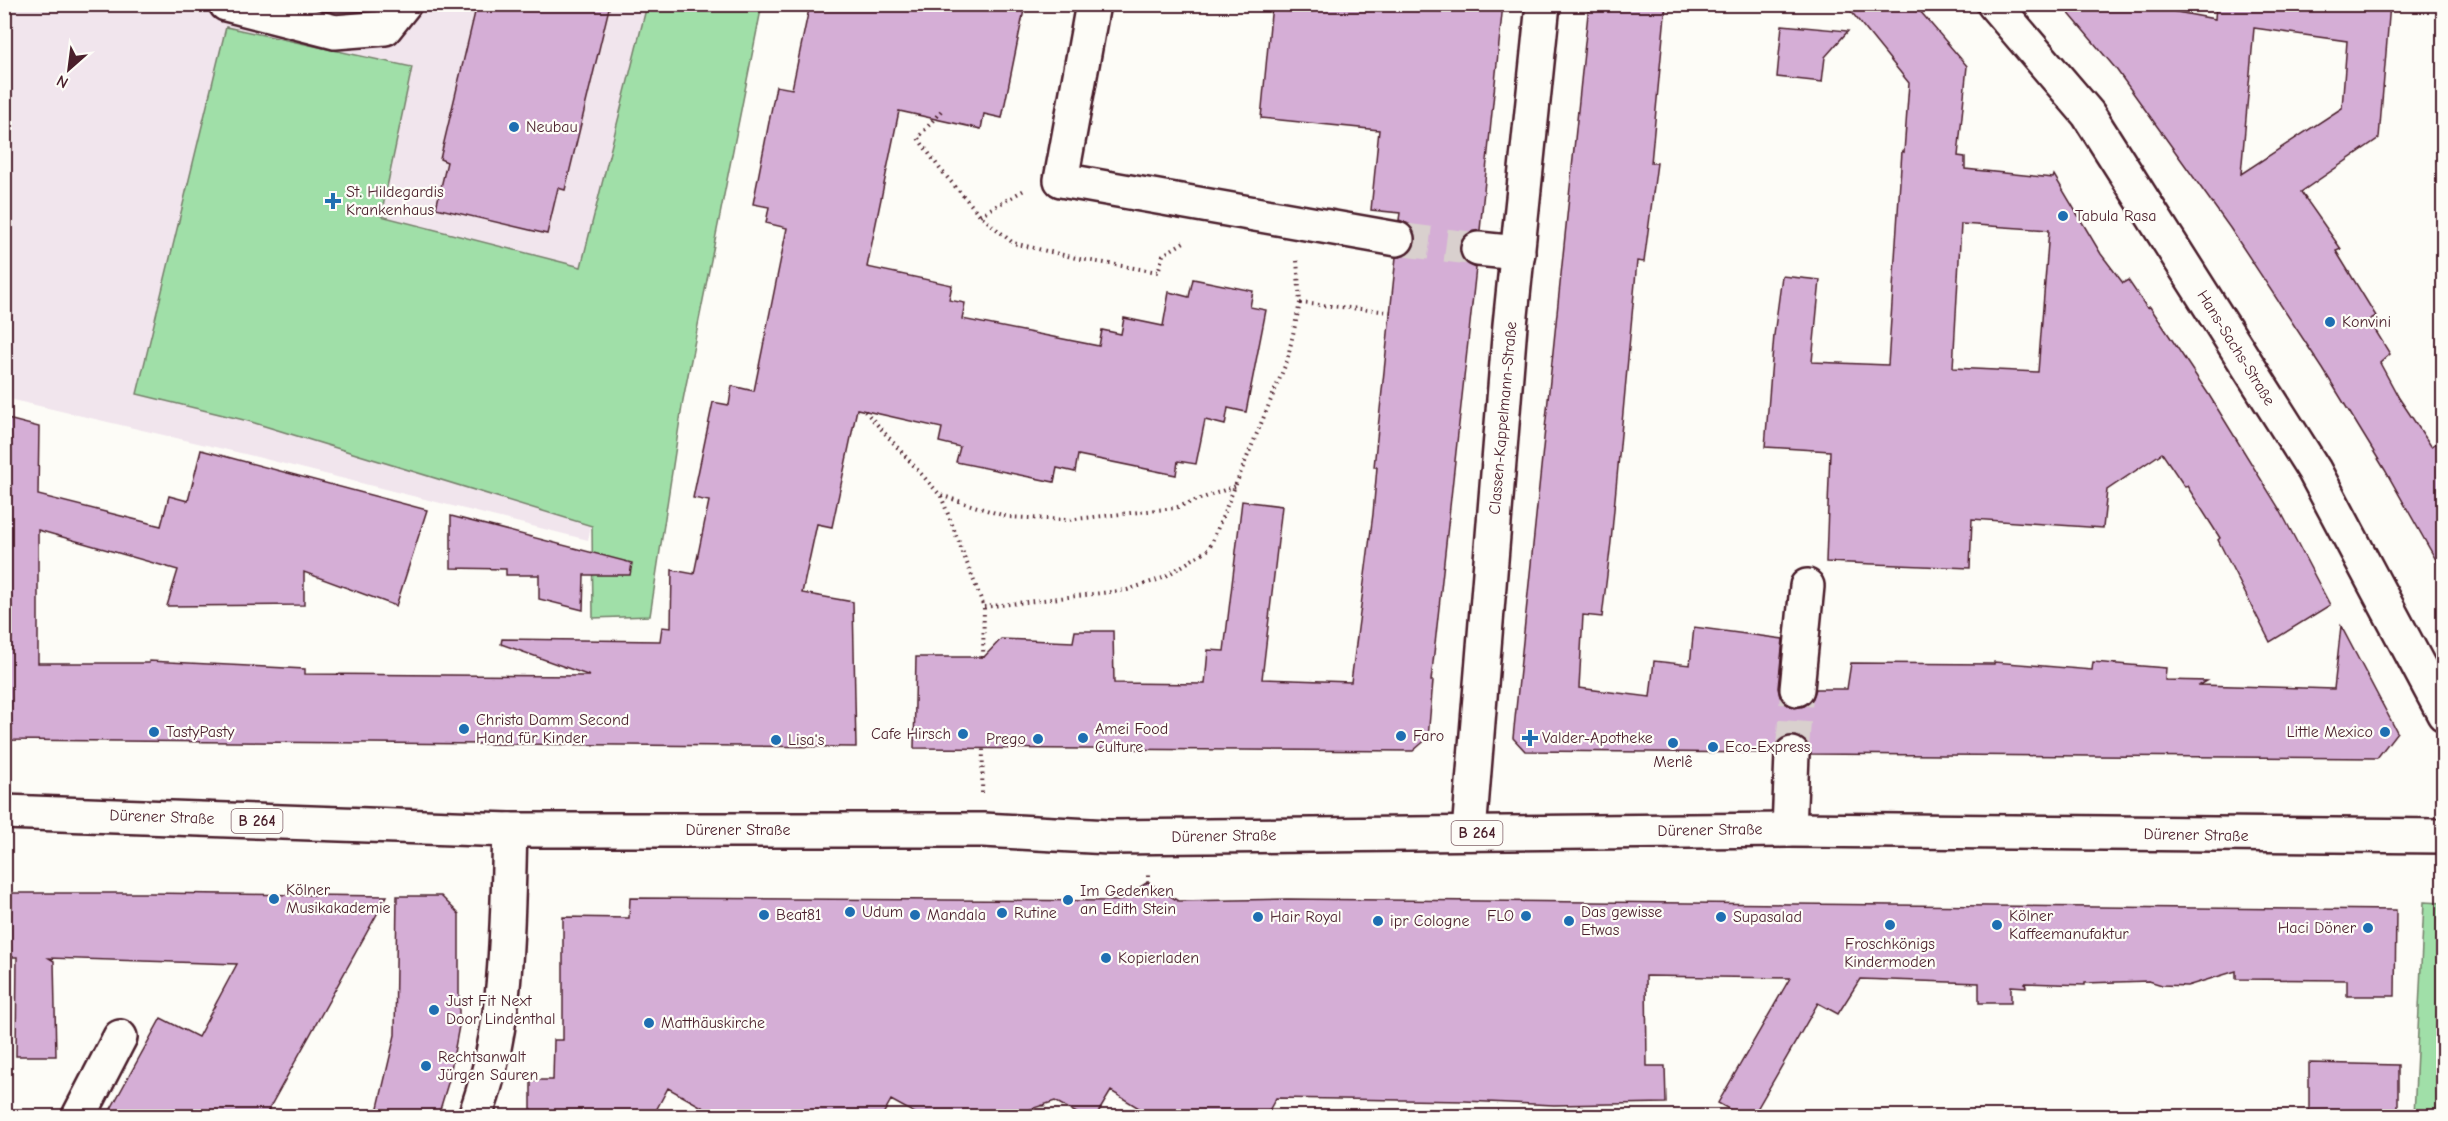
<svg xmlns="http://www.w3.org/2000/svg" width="2448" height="1121" font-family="'Comic Neue',sans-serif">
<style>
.built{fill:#f1e5ed}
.green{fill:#a0dfa8;stroke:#757f6a;stroke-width:1.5}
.building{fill:#d5aed6;stroke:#4a1f2b;stroke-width:1.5;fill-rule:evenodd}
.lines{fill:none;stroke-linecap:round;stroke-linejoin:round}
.minor-tunnel{stroke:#d9d0ce;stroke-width:33;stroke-dasharray:33 16;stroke-linecap:butt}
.minor-casing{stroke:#4a1f2b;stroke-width:38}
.major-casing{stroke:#4a1f2b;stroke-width:38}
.path{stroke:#4a1f2b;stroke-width:4;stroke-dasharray:1.5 4.5;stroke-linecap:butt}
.minor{stroke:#fdfcf7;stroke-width:33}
.major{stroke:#fdfcf7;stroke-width:33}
.poi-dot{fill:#1f6fb2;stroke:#fdfcf7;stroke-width:2}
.labels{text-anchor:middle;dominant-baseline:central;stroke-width:4.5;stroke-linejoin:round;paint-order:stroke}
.shield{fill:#fdfcf7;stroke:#806168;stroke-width:1.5}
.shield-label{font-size:15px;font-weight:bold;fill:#4a1f2b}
.poi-label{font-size:16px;fill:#4a1f2b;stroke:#fdfcf7;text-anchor:start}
.street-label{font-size:16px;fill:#4a1f2b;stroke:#fdfcf7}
</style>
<rect width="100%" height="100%" fill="#fdfcf7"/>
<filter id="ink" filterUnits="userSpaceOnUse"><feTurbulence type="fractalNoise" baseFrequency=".0167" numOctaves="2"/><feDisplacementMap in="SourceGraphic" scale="12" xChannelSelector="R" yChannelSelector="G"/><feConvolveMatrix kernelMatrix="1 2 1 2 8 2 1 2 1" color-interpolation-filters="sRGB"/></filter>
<g filter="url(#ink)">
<polygon class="built" points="5,5 705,5 588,540 249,455 5,398"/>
<g class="green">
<polygon points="647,5 762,5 683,400 650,616 593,618 592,526 248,421 137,394 226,27 412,67 381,216 581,267"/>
<polygon points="2424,902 2443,903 2443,1116 2414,1116"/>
</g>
<g class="building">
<polygon points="477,4 610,4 565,190 558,188 547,234 436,208 447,162 440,159"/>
<polygon points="810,4 997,4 1024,10 1002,118 984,114 981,129 899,111 867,267 952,285 949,300 965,303 962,319 1099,346 1102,330 1121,334 1124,318 1163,326 1169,292 1189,297 1193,279 1253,291 1250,307 1266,310 1246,412 1228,408 1225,425 1205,420 1196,464 1178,461 1176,475 1078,455 1075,472 1057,468 1054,482 956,462 960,447 939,442 942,428 857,409 832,527 817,524 802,593 853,602 856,747 4,740 4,418 39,427 38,495 161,526 169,496 188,501 201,450 427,510 396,606 304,572 304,605 167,606 178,570 38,530 38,663 149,663 149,661 305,669 305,674 590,676 501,644 502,639 660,641 662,627 671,628 672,570 694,574 709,501 693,498 713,402 729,405 732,386 754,391 787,228 766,223 769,207 753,204 776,86 792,89"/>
<polygon points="1272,4 1354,4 1421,11 1422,4 1503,4 1480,230 1470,232 1463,238 1459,247 1461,257 1468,264 1476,268 1431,681 1433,681 1428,738 1413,751 914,748 916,657 984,657 1001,639 1073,642 1075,631 1113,631 1114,683 1205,684 1208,650 1224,651 1242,501 1282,506 1262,679 1351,682 1373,514 1377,467 1374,467 1396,257 1404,256 1412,251 1415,243 1415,233 1409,224 1399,220 1400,213 1371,210 1379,130 1261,118"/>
<polygon points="1589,4 1666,4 1651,163 1657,163 1644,262 1637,261 1611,542 1602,617 1583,615 1579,688 1650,697 1654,661 1690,665 1694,627 1783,639 1778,688 1780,697 1786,704 1795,708 1804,706 1812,700 1816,689 1847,689 1851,663 1994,664 1994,662 2092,670 2093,662 2166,668 2165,680 2207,681 2200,685 2334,689 2341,626 2397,732 2377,758 1811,754 1809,746 1802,739 1792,735 1783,738 1777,744 1773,753 1525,751 1513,738"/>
<path d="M1845 4H1914L1967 66 1958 156 1965 157V169L2053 178 2054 175 2101 254 2123 283 2128 280 2147 308 2150 307 2209 395 2280 510 2330 605 2270 642 2218 540 2220 538 2187 486 2185 487 2162 453 2107 490 2103 528 1972 519 1970 568 1826 562 1830 451 1765 447 1774 335 1782 276 1820 280 1812 362 1888 365 1902 151 1904 152 1909 83ZM1961 224 2049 230 2038 372 1953 368Z"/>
<path d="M2061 4H2134L2215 19 2216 4H2390L2379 138 2301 192 2341 249 2336 251 2376 316 2369 320 2390 354 2380 363 2399 398 2431 446 2444 440V574L2385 470 2323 369 2230 228 2116 69ZM2254 28 2347 41 2342 108 2241 174Z"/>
<polygon points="1782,25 1848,31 1825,57 1822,82 1777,77"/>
<polygon points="451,516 632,563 630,575 584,575 583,610 539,599 539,575 506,575 506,569 451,568"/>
<polygon points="1148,882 1178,901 1287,899 2396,910 2395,996 2347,996 2347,980 2236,979 2236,971 2187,986 2162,985 2149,981 2085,983 2085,985 2025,983 2026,987 2011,986 2011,1003 1979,1003 1979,983 1860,979 1838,1014 1818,1003 1753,1116 1741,1116 1718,1103 1790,978 1646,976 1647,1066 1665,1066 1666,1103 1554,1105 1464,1101 1276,1098 1266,1116 1152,1116 1111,1091 1096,1116 1082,1116 1055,1101 1028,1110 1025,1116 920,1116 891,1100 882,1116 718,1116 668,1088 653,1116 531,1116 531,1080 553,1080 554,1040 563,1040 563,917 629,918 630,898 1119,901"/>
<polygon points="4,893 149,893 387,896 265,1116 107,1116 161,1018 198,1037 237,964 49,958 54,961 56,1056 16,1056 17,957 4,957"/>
<polygon points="397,896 441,896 459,914 459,1026 449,1080 438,1116 376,1116 395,1035"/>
<polygon points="2309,1063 2398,1065 2398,1116 2309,1116"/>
</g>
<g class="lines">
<g class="minor-tunnel">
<polyline points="1397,239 1478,249"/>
<polyline points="1792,754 1797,689"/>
</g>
<g class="minor-casing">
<g id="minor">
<polyline points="226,4 335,32 385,28 404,4"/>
<polyline points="1093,4 1061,180 1397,239"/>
<polyline points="1994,4 2088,114 2314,470 2444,714"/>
<polyline points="1478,249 1518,253"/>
<polyline points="1797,689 1807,586"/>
<polyline points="1789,830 1792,754"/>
<polyline points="1469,833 1510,325 1543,4"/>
<polyline points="79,1116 120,1037"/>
<path d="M475 1116C509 1025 507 926 510 830"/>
</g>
</g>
<g class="major-casing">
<polyline id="major" points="4,812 510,830 983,830 1109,837 1789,830 2444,836"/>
</g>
<g class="path">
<polyline points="941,111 918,138 940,169 980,215 1013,243 1080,259 1158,272 1163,255 1184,242"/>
<polyline points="980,215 1026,189"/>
<polyline points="1300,303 1391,312"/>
<polyline points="865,411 940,495 1008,517 1067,520 1175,508 1236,486"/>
<polyline points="941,496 984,607 983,658"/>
<polyline points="984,607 1127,590 1163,578 1209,549 1287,361 1300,303 1297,260"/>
<polyline points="982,793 983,748"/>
<polyline points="1148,901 1148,874"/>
<polyline points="1044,1105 1045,1116"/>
</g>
<use href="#minor" class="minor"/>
<use href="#major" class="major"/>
</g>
</g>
<g class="poi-dot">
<circle cx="514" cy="127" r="6"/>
<path d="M330 192h6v6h6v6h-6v6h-6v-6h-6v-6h6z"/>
<circle cx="2063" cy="216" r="6"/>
<circle cx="2330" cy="322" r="6"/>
<circle cx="464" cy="729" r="6"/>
<circle cx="154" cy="732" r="6"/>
<circle cx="2385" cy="732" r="6"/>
<circle cx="963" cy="734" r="6"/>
<circle cx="1401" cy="736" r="6"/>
<circle cx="1083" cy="738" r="6"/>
<path d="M1527 729h6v6h6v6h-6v6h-6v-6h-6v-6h6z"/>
<circle cx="1038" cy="739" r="6"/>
<circle cx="776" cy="740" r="6"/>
<circle cx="1673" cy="743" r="6"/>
<circle cx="1713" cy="747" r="6"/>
<circle cx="274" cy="899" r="6"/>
<circle cx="1068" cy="900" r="6"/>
<circle cx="850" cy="912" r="6"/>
<circle cx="1002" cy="913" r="6"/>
<circle cx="764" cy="915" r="6"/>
<circle cx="915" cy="915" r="6"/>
<circle cx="1526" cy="916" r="6"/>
<circle cx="1258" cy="917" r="6"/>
<circle cx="1721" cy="917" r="6"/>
<circle cx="1378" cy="921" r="6"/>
<circle cx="1569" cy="921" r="6"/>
<circle cx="1890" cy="925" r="6"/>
<circle cx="1997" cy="925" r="6"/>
<circle cx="2368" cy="928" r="6"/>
<circle cx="1106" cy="958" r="6"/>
<circle cx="434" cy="1010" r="6"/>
<circle cx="649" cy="1023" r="6"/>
<circle cx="426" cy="1066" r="6"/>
</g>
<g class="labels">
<g class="shield">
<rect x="231.5" y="809" width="51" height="24" rx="4.5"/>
<rect x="1451.5" y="821" width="51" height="24" rx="4.5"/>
</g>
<g class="shield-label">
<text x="257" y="821">B 264</text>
<text x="1477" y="833">B 264</text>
</g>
<g class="poi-label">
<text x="526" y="127">Neubau</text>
<text x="346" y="192">St. Hildegardis<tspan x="346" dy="18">Krankenhaus</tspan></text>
<text x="2075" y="216">Tabula Rasa</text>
<text x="2342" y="322">Konvini</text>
<text x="476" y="720">Christa Damm Second<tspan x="476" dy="18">Hand für Kinder</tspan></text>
<text x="1095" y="729">Amei Food<tspan x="1095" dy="18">Culture</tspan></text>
<text x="166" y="732">TastyPasty</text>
<text x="2373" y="732" text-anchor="end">Little Mexico</text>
<text x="951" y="734" text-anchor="end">Cafe Hirsch</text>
<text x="1413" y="736">Faro</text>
<text x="1542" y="738">Valder-Apotheke</text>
<text x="1026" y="739" text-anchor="end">Prego</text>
<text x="788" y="740">Lisa's</text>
<text x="1725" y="747">Eco-Express</text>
<text x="1673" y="762" text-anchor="middle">Merlê</text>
<text x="286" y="890">Kölner<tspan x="286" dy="18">Musikakademie</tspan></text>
<text x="1080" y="891">Im Gedenken<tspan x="1080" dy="18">an Edith Stein</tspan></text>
<text x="862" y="912">Udum</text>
<text x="1581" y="912">Das gewisse<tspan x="1581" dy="18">Etwas</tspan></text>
<text x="1014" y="913">Rutine</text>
<text x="776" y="915">Beat81</text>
<text x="927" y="915">Mandala</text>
<text x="1514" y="916" text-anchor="end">FLO</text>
<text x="2009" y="916">Kölner<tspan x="2009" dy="18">Kaffeemanufaktur</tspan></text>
<text x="1270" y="917">Hair Royal</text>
<text x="1733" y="917">Supasalad</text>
<text x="1390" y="921">ipr Cologne</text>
<text x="2356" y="928" text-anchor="end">Haci Döner</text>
<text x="1890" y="944" text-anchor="middle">Froschkönigs<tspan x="1890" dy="18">Kindermoden</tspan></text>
<text x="1118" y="958">Kopierladen</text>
<text x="446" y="1001">Just Fit Next<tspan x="446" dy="18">Door Lindenthal</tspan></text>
<text x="661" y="1023">Matthäuskirche</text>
<text x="438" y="1057">Rechtsanwalt<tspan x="438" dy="18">Jürgen Sauren</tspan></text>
</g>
<g class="street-label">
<text transform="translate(2236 348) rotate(58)">Hans-Sachs-Straße</text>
<text transform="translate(1503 418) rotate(-85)">Classen-Kappelmann-Straße</text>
<text transform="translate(162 817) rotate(2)">Dürener Straße</text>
<text x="738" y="830">Dürener Straße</text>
<text transform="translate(1710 830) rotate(-1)">Dürener Straße</text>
<text transform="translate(2196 835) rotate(1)">Dürener Straße</text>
<text transform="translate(1224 836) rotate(-1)">Dürener Straße</text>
</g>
</g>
<rect width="2448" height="1121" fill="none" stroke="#fdfcf7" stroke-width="24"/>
<rect x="12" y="12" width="2424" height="1097" fill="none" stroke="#4a1f2b" stroke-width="2" filter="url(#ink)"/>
<g transform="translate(69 69) rotate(208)" stroke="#fdfcf7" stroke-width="4.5" paint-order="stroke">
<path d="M0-4.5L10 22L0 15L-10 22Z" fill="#4a1f2b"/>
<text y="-9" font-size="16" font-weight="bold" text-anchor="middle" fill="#4a1f2b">N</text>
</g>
</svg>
